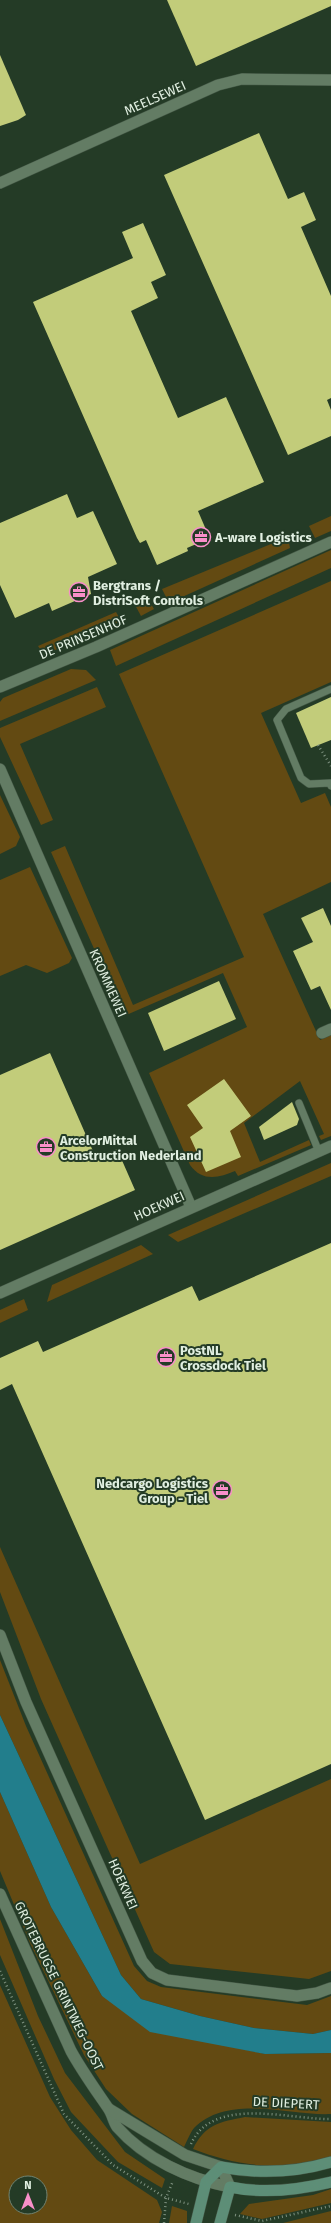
<svg xmlns="http://www.w3.org/2000/svg" width="331" height="2223" font-family="'Fira Sans',sans-serif">
<style>
.green{fill:#634a12;fill-rule:evenodd}
.water{fill:#227e8c}
.building{fill:#c2cc7a}
.lines{fill:none;stroke-linecap:round;stroke-linejoin:round}
.service-casing{stroke:#435745;stroke-width:8}
.minor-casing{stroke:#435745;stroke-width:12}
.tertiary-casing{stroke:#435745;stroke-width:12}
.secondary-casing{stroke:#435745;stroke-width:12}
.path{stroke:#7f9280;stroke-width:2.5;stroke-dasharray:1 3;stroke-linecap:butt}
.service{stroke:#637c64;stroke-width:7}
.minor{stroke:#637c64;stroke-width:11}
.tertiary{stroke:#637c64;stroke-width:11}
.secondary{stroke:#5d8e77;stroke-width:11}
.labels{text-anchor:middle;dominant-baseline:central;stroke-width:4;stroke-linejoin:round;paint-order:stroke}
.street-label{font-size:13px;fill:#e1efe1;stroke:#243b26}
.poi-label{font-size:13px;font-weight:bold;fill:#e1efe1;stroke:#243b26;text-anchor:start}
</style>
<rect width="100%" height="100%" fill="#243b26"/>
<g class="green">
<polygon points="331,516 331,531 315,538 309,526"/>
<polygon points="288,537 290,548 169,603 162,589"/>
<polygon points="331,550 331,568 116,666 110,650"/>
<path d="M331 581V682L261 713 301 803 325 793 331 807V882L263 914 320 1040 331 1035V1136L321 1140 319 1136 324 1134 300 1081 244 1123 260 1162 309 1140 311 1145 238 1176 235 1171C219 1178 202 1182 190 1165L149 1073 247 1027 223 973 124 1016 51 852 65 846 133 1005 244 957 119 674Z"/>
<polygon points="148,599 154,609 141,616 135,605"/>
<polygon points="116,612 121,621 44,655 38,646"/>
<polygon points="71,669 86,670 96,680 0,721 0,702 3,698"/>
<polygon points="97,687 106,707 20,744 53,820 41,825 0,737 0,728"/>
<polygon points="0,795 20,837 16,846 0,854"/>
<polygon points="30,867 72,958 69,963 47,973 26,965 0,976 0,880"/>
<polygon points="331,1163 331,1176 178,1242 168,1235"/>
<polygon points="141,1245 153,1254 47,1302 52,1285"/>
<polygon points="24,1299 28,1310 0,1323 0,1310"/>
<polygon points="0,1547 140,1864 331,1779 331,1971 309,1979 170,1964 154,1952 41,1699 0,1592"/>
<polygon points="0,1660 26,1726 134,1966 147,1981 161,1987 307,2005 331,1996 331,2030 313,2034 254,2028 200,2016 141,1999 121,1975 0,1715"/>
<path d="M0 1792 51 1907 102 1996 205 2041 265 2054 331 2053V2114C289 2116 229 2093 194 2128 190 2133 187 2141 184 2147L132 2114 106 2089 84 2055 30 1943 0 1871Z"/>
<polygon points="0,1919 38,2016 65,2073 125,2152 165,2179 162,2188 118,2162 71,2112 54,2079 0,1955"/>
<path d="M0 1985 50 2097 71 2130 97 2160 157 2200 162 2212 159 2223H0ZM16 2183H40V2207H16Z"/>
<path d="M245 2117 331 2122V2157C287 2173 236 2166 193 2149 205 2124 220 2122 245 2117Z"/>
<polygon points="331,2189 331,2203 262,2219 240,2214 249,2204 313,2195"/>
<polygon points="172,2206 187,2211 187,2223 169,2223"/>
<polygon points="331,2211 331,2223 283,2223"/>
</g>
<polygon class="water" points="0,1715 121,1975 141,1999 200,2016 254,2028 313,2034 331,2030 331,2053 265,2054 150,2032 102,1996 51,1907 0,1792"/>
<g class="building">
<polygon points="167,0 331,0 331,6 196,66"/>
<polygon points="0,55 26,115 18,120 0,126"/>
<polygon points="259,133 288,199 304,192 316,220 301,227 331,296 331,398 327,400 331,410 331,436 288,455 164,175"/>
<polygon points="143,223 166,275 151,282 158,298 131,311 178,418 226,397 264,482 198,511 207,532 205,533 208,539 187,548 188,551 157,565 146,540 140,543 137,538 33,302 133,258 122,232"/>
<polygon points="67,494 77,518 93,511 117,564 88,577 91,594 52,611 49,603 15,618 0,585 0,523"/>
<polygon points="331,697 331,740 311,748 296,713"/>
<polygon points="323,908 331,926 331,1010 320,986 311,990 293,951 313,942 301,918"/>
<polygon points="219,981 236,1019 164,1051 148,1013"/>
<polygon points="50,1053 96,1158 117,1149 135,1190 0,1250 0,1075"/>
<polygon points="224,1079 251,1116 230,1131 241,1157 206,1172 190,1137 203,1128 187,1105"/>
<polygon points="292,1102 299,1119 297,1125 264,1140 259,1127"/>
<polygon points="331,1243 331,1764 205,1820 12,1384 0,1390 0,1358 38,1341 43,1352 192,1286 199,1301"/>
</g>
<g class="lines">
<g class="service-casing">
<g id="service">
<polyline points="331,689 286,709 277,720 301,778 309,784 330,783 331,786"/>
<polyline points="299,1103 319,1152"/>
</g>
</g>
<g class="minor-casing">
<g id="minor">
<polyline points="0,183 218,85 242,79 331,80"/>
<polyline points="0,687 96,647 331,542"/>
<polyline points="0,769 191,1207"/>
<polyline points="322,1033 331,1029"/>
<polyline points="0,1293 331,1146"/>
<polyline points="0,1635 26,1702 142,1961 152,1973 167,1980 297,1996 317,1993 331,1988"/>
</g>
</g>
<g class="tertiary-casing">
<g id="tertiary">
<path d="M0 1894 71 2051C82 2071 95 2089 108 2108 112 2113 113 2121 117 2127 145 2159 189 2179 230 2187"/>
<polyline points="109,2109 185,2155 221,2167 230,2187"/>
</g>
</g>
<g class="secondary-casing">
<g id="secondary">
<path d="M196 2223 206 2182 221 2167C258 2174 294 2173 331 2162"/>
<path d="M220 2223 230 2187C263 2194 298 2190 331 2182"/>
</g>
</g>
<g class="path">
<polyline points="318,745 331,766"/>
<polyline points="0,1971 64,2114 113,2165 166,2198 189,2204"/>
<path d="M191 2144C213 2095 290 2120 331 2119"/>
<polyline points="235,2215 262,2221 331,2206"/>
<polyline points="164,2223 166,2198 173,2181"/>
</g>
<use href="#service" class="service"/>
<use href="#minor" class="minor"/>
<use href="#tertiary" class="tertiary"/>
<use href="#secondary" class="secondary"/>
</g>
<defs>
<g id="office-ring" transform="scale(1)"><circle r="9.5" fill="#243b26" stroke="#f98fc9" stroke-width="1.5"/><path d="M-6-3h4V-5.5h4V-3h4V5H-6ZM-1-4.5V-3h2v-1.5ZM-6 0V1H6V0Z" fill="#f98fc9"/></g>
</defs>
<g fill-rule="evenodd">
<use href="#office-ring" x="201" y="537"/>
<use href="#office-ring" x="79" y="592"/>
<use href="#office-ring" x="46" y="1147"/>
<use href="#office-ring" x="166" y="1357"/>
<use href="#office-ring" x="222" y="1490"/>
</g>
<g class="labels">
<g class="street-label">
<text transform="translate(155 98) rotate(-24)">MEELSEWEI</text>
<text transform="translate(83 637) rotate(-23)">DE PRINSENHOF</text>
<text transform="translate(108 983) rotate(66)">KROMMEWEI</text>
<text transform="translate(159 1206) rotate(-24)">HOEKWEI</text>
<text transform="translate(123 1884) rotate(66)">HOEKWEI</text>
<text transform="translate(59 1986) rotate(64)">GROTEBRUGSE GRINTWEG-OOST</text>
<text transform="translate(286 2103) rotate(3)">DE DIEPERT</text>
</g>
<g class="poi-label">
<text x="215" y="537">A-ware Logistics</text>
<text x="93" y="585">Bergtrans /<tspan x="93" dy="15">DistriSoft Controls</tspan></text>
<text x="60" y="1140">ArcelorMittal<tspan x="60" dy="15">Construction Nederland</tspan></text>
<text x="180" y="1350">PostNL<tspan x="180" dy="15">Crossdock Tiel</tspan></text>
<text x="208" y="1483" text-anchor="end">Nedcargo Logistics<tspan x="208" dy="15">Group - Tiel</tspan></text>
</g>
</g>
<g transform="translate(28 2195)"><circle r="19" fill="#243b26" stroke="#708371"/>
<path d="M0-3L7 15L0 10L-7 15Z" fill="#f98fc9"/>
<text y="-6" font-size="11" font-weight="bold" text-anchor="middle" fill="#e1efe1">N</text>
</g>
</svg>
